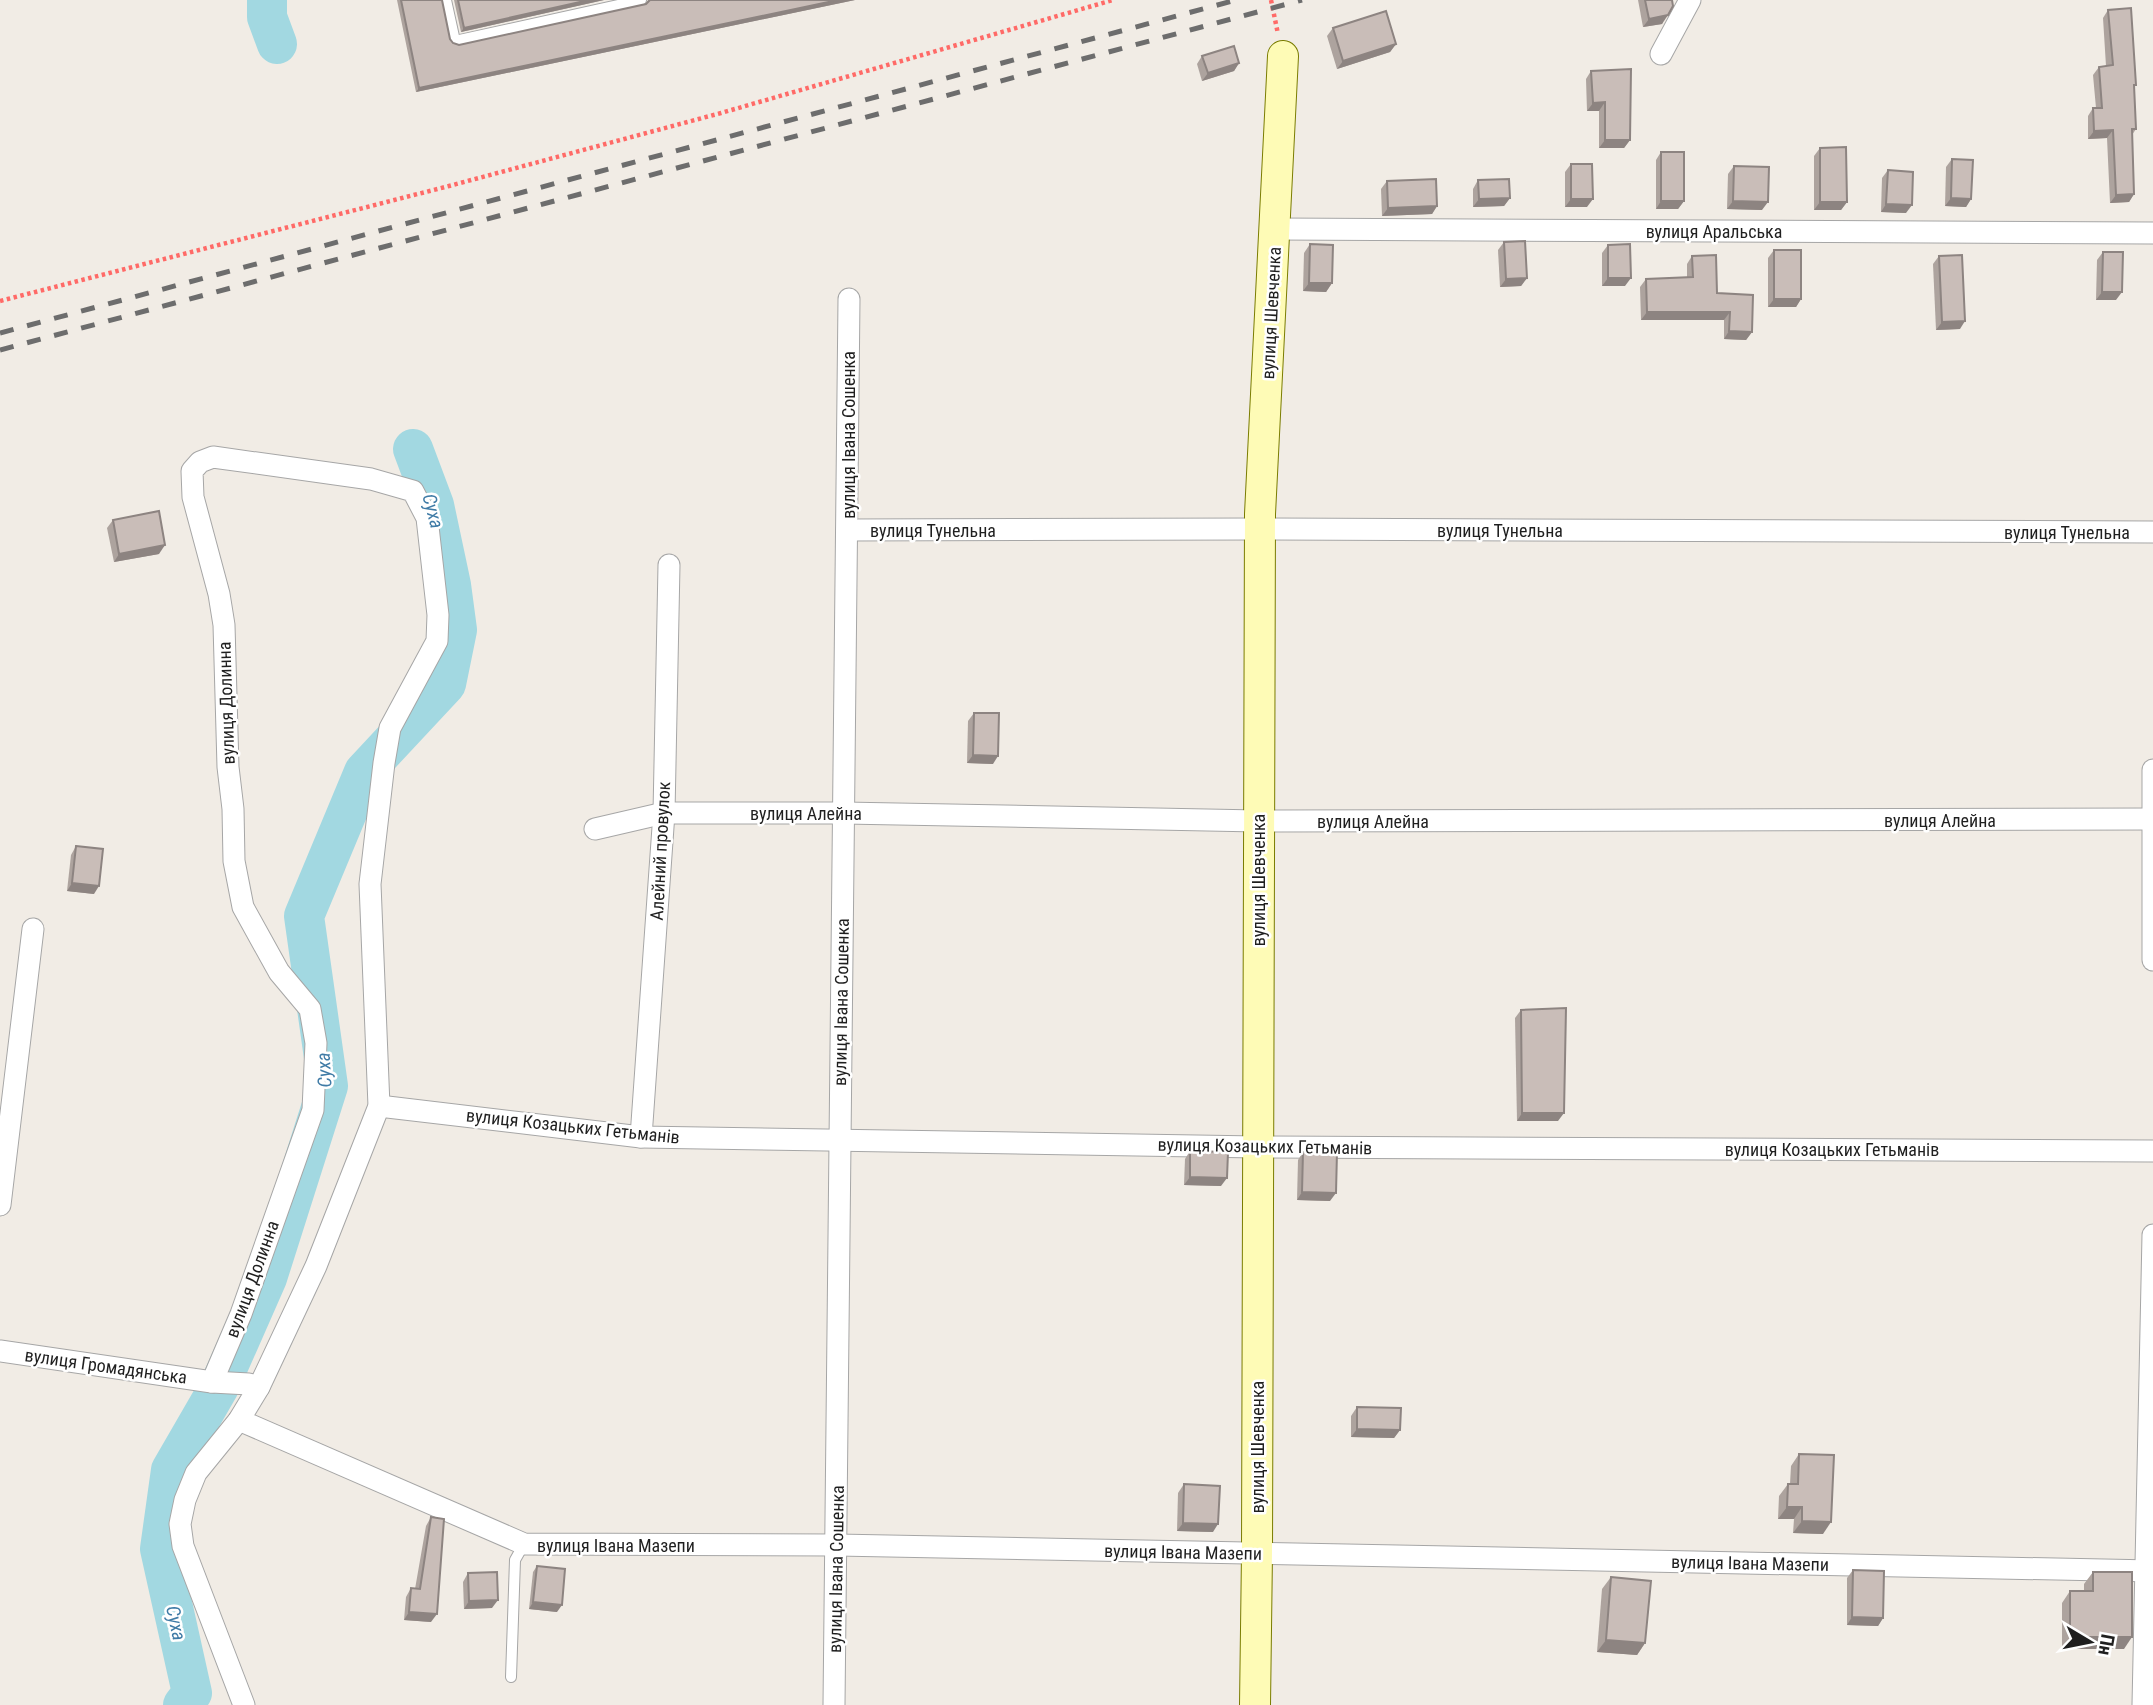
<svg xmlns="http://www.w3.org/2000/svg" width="2153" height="1705" font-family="'Roboto Condensed',sans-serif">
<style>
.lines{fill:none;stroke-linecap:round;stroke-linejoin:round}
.river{stroke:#a2d8e1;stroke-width:40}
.lane-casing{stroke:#a6a6a6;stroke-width:12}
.street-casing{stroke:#a6a6a6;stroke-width:23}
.secondary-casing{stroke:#7a7c00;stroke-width:32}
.path{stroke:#ff6a67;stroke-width:4.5;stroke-dasharray:3.5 3.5;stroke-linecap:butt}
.lane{stroke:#fff;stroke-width:10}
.street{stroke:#fff;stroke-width:21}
.secondary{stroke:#fefbb6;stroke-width:30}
.rail{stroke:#6d6d6d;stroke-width:5;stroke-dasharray:14 14;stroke-linecap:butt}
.wall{fill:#ada39e}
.shaded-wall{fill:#8d8481}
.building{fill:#c9bdb8;stroke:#8d8481;stroke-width:2}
.labels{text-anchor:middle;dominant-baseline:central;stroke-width:5;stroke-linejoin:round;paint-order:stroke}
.street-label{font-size:18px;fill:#1f1f1f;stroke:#fff}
.water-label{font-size:19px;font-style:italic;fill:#3f7ba6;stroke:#fff}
</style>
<rect width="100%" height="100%" fill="#f1ece5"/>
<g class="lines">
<g class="river">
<polyline points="267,0 267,17 277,44"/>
<polyline points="183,1705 192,1693 160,1549 171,1470 219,1387 267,1278 328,1086 304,916 364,772 446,684 457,630 451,585 434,505 413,449"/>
</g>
<g class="lane-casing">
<g id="lane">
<polyline points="446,0 455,41 641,0"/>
<polyline points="511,1677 515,1560 524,1544"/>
</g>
</g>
<g class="street-casing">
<g id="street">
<polyline points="1661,54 1690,0"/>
<polyline points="1276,229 2153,233"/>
<polyline points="847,530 1260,529 2153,532"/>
<polyline points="2153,770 2153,960"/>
<polyline points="595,829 664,813 844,813 1258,821 2153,819"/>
<polyline points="379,1106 641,1137 1257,1147 2153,1151"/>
<polyline points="641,1137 664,813 669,565"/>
<polyline points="0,1205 33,929"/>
<polyline points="0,1351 212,1382 249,1384 259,1387"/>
<polyline points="212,1382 241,1314 313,1110 316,1043 310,1009 279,972 243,907 234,861 233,809 228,767 224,625 219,594 193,497 192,471 200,462 213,457 371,479 413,491 427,518 438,615 437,641 390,728 384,763 370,884 379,1106 316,1266 259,1387 239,1420 196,1473 185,1500 180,1524 183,1546 244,1705"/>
<polyline points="239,1420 524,1544 837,1545 2153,1571"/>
<polyline points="834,1705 849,299"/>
<polyline points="2143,1705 2153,1235"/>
</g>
</g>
<g class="secondary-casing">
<polyline id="secondary" points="1255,1705 1257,1553 1260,514 1283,56"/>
</g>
<g class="path">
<polyline points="1271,0 1278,34"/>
<polyline points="0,301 449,186 721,113 1113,0"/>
</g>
<use href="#lane" class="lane"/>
<use href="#street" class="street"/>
<use href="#secondary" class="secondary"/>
<g class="rail">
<polyline points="0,333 1236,0"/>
<polyline points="0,350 1302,0"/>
</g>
</g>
<g class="wall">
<polygon points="397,0 442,0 450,39 453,43 459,45 646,4 648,0 855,0 416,92"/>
<polygon points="454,0 604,0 461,32"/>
<polygon points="1638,0 1672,0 1662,24 1643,27"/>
<polygon points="2108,10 2134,88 2136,129 2132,135 2134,194 2129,202 2110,203 2107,138 2088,139 2088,116 2093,108 2096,108 2093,75 2099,67 2106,66 2103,18"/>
<polygon points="1333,28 1396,44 1390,52 1337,69 1327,36"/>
<polygon points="1202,56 1239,63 1234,71 1202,81 1197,64"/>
<polygon points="1591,71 1630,140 1624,148 1599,148 1599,111 1587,111 1586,79"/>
<polygon points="1820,148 1847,202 1841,210 1814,210 1814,156"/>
<polygon points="1661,152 1684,201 1678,209 1656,209 1656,160"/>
<polygon points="1952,159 1971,199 1966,207 1945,206 1946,167"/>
<polygon points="1571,164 1587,207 1565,207 1565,172"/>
<polygon points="1734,166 1762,210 1727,209 1728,174"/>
<polygon points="1888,170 1906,213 1881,212 1882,178"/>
<polygon points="1478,180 1510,198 1504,206 1473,207 1473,189"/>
<polygon points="1387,181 1437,206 1432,214 1382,216 1381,189"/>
<polygon points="1504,242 1527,278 1521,286 1500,287 1498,250"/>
<polygon points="1310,244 1332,283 1326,292 1303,291 1304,253"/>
<polygon points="1608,245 1625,286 1602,286 1602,253"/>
<polygon points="1774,250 1801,299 1796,307 1768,307 1768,258"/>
<polygon points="2103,252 2116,300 2096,300 2097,260"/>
<polygon points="1692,256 1717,293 1752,332 1746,340 1724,339 1724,320 1641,320 1640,287 1646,279 1687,277 1687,264"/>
<polygon points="1939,256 1960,329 1936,330 1933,264"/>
<polygon points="113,520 159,554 114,562 107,528"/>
<polygon points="974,713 993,764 967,763 968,721"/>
<polygon points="76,846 94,894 67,891 71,855"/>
<polygon points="1521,1010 1558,1121 1517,1121 1515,1018"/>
<polygon points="1190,1151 1221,1186 1184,1185 1185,1159"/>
<polygon points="1303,1152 1330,1201 1297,1200 1298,1160"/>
<polygon points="1357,1407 1400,1430 1394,1438 1351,1437 1351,1416"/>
<polygon points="1799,1454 1823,1534 1793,1533 1794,1519 1778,1519 1779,1496 1788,1484 1790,1484 1791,1466"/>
<polygon points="1184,1484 1213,1532 1177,1531 1178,1493"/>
<polygon points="431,1517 431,1622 404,1620 406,1597 411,1588 415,1589 426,1526"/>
<polygon points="537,1566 557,1612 529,1609 533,1572"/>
<polygon points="1853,1570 1883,1618 1878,1626 1847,1625 1847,1578"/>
<polygon points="2093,1572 2124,1649 2062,1649 2062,1603 2070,1591 2084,1591 2084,1584"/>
<polygon points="468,1573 492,1608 464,1609 463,1582"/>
<polygon points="1611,1577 1645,1643 1637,1655 1597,1652 1602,1589"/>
</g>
<g class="shaded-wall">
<polygon points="589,0 604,0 461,32 464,28"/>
<polygon points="838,0 855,0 416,92 419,88"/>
<polygon points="1668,15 1662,24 1643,27 1649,19"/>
<polygon points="1396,44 1390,52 1337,69 1343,61"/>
<polygon points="1239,63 1234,71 1202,81 1208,73"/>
<polygon points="1605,102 1599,111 1587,111 1593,103"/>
<polygon points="2113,130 2107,138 2088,139 2094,131"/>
<polygon points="1605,140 1630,140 1624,148 1599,148"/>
<polygon points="2134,194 2129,202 2110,203 2116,195"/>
<polygon points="1510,198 1504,206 1473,207 1479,199"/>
<polygon points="1951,198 1971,199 1966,207 1945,206"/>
<polygon points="1571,199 1593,199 1587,207 1565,207"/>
<polygon points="1661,201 1684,201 1678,209 1656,209"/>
<polygon points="1733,201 1768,202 1762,210 1727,209"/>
<polygon points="1820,202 1847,202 1841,210 1814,210"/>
<polygon points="1886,204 1912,205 1906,213 1881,212"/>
<polygon points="1437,206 1432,214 1382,216 1388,208"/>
<polygon points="1527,278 1521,286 1500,287 1506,279"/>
<polygon points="1608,278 1631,278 1625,286 1602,286"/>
<polygon points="1309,283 1332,283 1326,292 1303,291"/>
<polygon points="2102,292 2122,292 2116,300 2096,300"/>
<polygon points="1774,299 1801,299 1796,307 1768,307"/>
<polygon points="1647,312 1730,312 1724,320 1641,320"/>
<polygon points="1965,321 1960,329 1936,330 1942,322"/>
<polygon points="1729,331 1752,332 1746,340 1724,339"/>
<polygon points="165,545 159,554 114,562 119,554"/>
<polygon points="973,755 998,756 993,764 967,763"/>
<polygon points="72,883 99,886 94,894 67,891"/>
<polygon points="1522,1113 1564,1113 1558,1121 1517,1121"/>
<polygon points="1190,1177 1227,1178 1221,1186 1184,1185"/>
<polygon points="1302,1192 1336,1193 1330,1201 1297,1200"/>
<polygon points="1357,1429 1400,1430 1394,1438 1351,1437"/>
<polygon points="1787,1507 1802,1507 1794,1519 1778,1519"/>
<polygon points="1802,1521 1831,1522 1823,1534 1793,1533"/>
<polygon points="1183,1523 1218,1524 1213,1532 1177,1531"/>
<polygon points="498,1600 492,1608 464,1609 469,1601"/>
<polygon points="533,1602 562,1605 557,1612 529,1609"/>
<polygon points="409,1612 437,1614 431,1622 404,1620"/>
<polygon points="1852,1617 1883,1618 1878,1626 1847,1625"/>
<polygon points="2070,1637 2132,1637 2124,1649 2062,1649"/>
<polygon points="1606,1640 1645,1643 1637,1655 1597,1652"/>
</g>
<g class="building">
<polygon points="401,0 442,0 450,39 453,43 459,45 646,4 650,0 838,0 419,88"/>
<polygon points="458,0 589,0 464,28"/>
<polygon points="1645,0 1672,0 1673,6 1668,15 1649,19"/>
<polygon points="2131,8 2136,85 2134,85 2136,129 2132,129 2134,194 2116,195 2113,130 2094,131 2093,108 2102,108 2099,67 2113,65 2108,10"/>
<polygon points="1386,11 1396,44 1343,61 1333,28"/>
<polygon points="1234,46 1239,63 1208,73 1202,56"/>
<polygon points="1631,69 1630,140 1605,140 1605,102 1593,103 1591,71"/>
<polygon points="1846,147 1847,202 1820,202 1820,148"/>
<rect x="1661" y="152" width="23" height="49"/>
<polygon points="1952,159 1973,160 1971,199 1951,198"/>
<polygon points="1571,164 1592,164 1593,199 1571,199"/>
<polygon points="1734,166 1769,167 1768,202 1733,201"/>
<polygon points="1888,170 1913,172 1912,205 1886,204"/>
<polygon points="1436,179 1437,206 1388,208 1387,181"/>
<polygon points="1509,179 1510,198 1479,199 1478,180"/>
<polygon points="1525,241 1527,278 1506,279 1504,242"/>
<polygon points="1310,244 1333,245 1332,283 1309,283"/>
<polygon points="1630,244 1631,278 1608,278 1608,245"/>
<rect x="1774" y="250" width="27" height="49"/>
<polygon points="2103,252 2123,252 2122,292 2102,292"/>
<polygon points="1716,255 1717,293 1753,295 1752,332 1729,331 1730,312 1647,312 1646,279 1693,277 1692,256"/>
<polygon points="1962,255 1965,321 1942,322 1939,256"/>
<polygon points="159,511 165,545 119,554 113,520"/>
<polygon points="974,713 999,713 998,756 973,755"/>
<polygon points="76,846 103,849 99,886 72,883"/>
<polygon points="1566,1008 1564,1113 1522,1113 1521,1010"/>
<polygon points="1190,1151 1228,1152 1227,1178 1190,1177"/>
<polygon points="1303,1152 1337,1152 1336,1193 1302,1192"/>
<polygon points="1357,1407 1401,1408 1400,1430 1357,1429"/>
<polygon points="1799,1454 1834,1455 1831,1522 1802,1521 1802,1507 1787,1507 1788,1484 1798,1484"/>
<polygon points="1184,1484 1220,1486 1218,1524 1183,1523"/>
<polygon points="431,1517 444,1519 437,1614 409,1612 411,1588 420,1589"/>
<polygon points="537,1566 565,1569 562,1605 533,1602"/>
<polygon points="1853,1570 1884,1571 1883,1618 1852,1617"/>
<polygon points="497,1572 498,1600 469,1601 468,1573"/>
<polygon points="2093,1572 2132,1572 2132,1637 2070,1637 2070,1591 2093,1591"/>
<polygon points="1611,1577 1651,1581 1645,1643 1606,1640"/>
</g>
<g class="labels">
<g class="street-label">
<text x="1714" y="231">вулиця Аральська</text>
<text transform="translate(1271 313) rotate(-87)">вулиця Шевченка</text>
<text transform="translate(848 435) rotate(-90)">вулиця Івана Сошенка</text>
<text x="933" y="530">вулиця Тунельна</text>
<text x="1500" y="530">вулиця Тунельна</text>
<text x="2067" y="532">вулиця Тунельна</text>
<text transform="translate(226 703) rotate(-92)">вулиця Долинна</text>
<text x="806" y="813">вулиця Алейна</text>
<text x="1940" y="820">вулиця Алейна</text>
<text x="1373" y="821">вулиця Алейна</text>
<text transform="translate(660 851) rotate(-87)">Алейний провулок</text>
<text transform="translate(1258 880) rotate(-90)">вулиця Шевченка</text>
<text transform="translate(841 1002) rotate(-89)">вулиця Івана Сошенка</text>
<text transform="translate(573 1126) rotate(6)">вулиця Козацьких Гетьманів</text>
<text transform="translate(1265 1146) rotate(1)">вулиця Козацьких Гетьманів</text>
<text x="1832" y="1149">вулиця Козацьких Гетьманів</text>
<text transform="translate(252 1279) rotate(-70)">вулиця Долинна</text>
<text transform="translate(106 1366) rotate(8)">вулиця Громадянська</text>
<text transform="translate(1257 1447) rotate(-90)">вулиця Шевченка</text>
<text x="616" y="1545">вулиця Івана Мазепи</text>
<text transform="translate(1183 1552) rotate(1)">вулиця Івана Мазепи</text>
<text transform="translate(1750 1563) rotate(1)">вулиця Івана Мазепи</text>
<text transform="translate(836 1569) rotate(-89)">вулиця Івана Сошенка</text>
</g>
<g class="water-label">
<text transform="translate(433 511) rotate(75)">Суха</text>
<text transform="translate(324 1070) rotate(-93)">Суха</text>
<text transform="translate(176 1623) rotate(78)">Суха</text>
</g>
</g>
<g transform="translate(2090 1642) rotate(100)" stroke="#ffffff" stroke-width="5" paint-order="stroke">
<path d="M0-5L12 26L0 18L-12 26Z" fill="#1f1f1f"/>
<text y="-10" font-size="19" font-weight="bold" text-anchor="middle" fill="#1f1f1f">Пн</text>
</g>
</svg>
